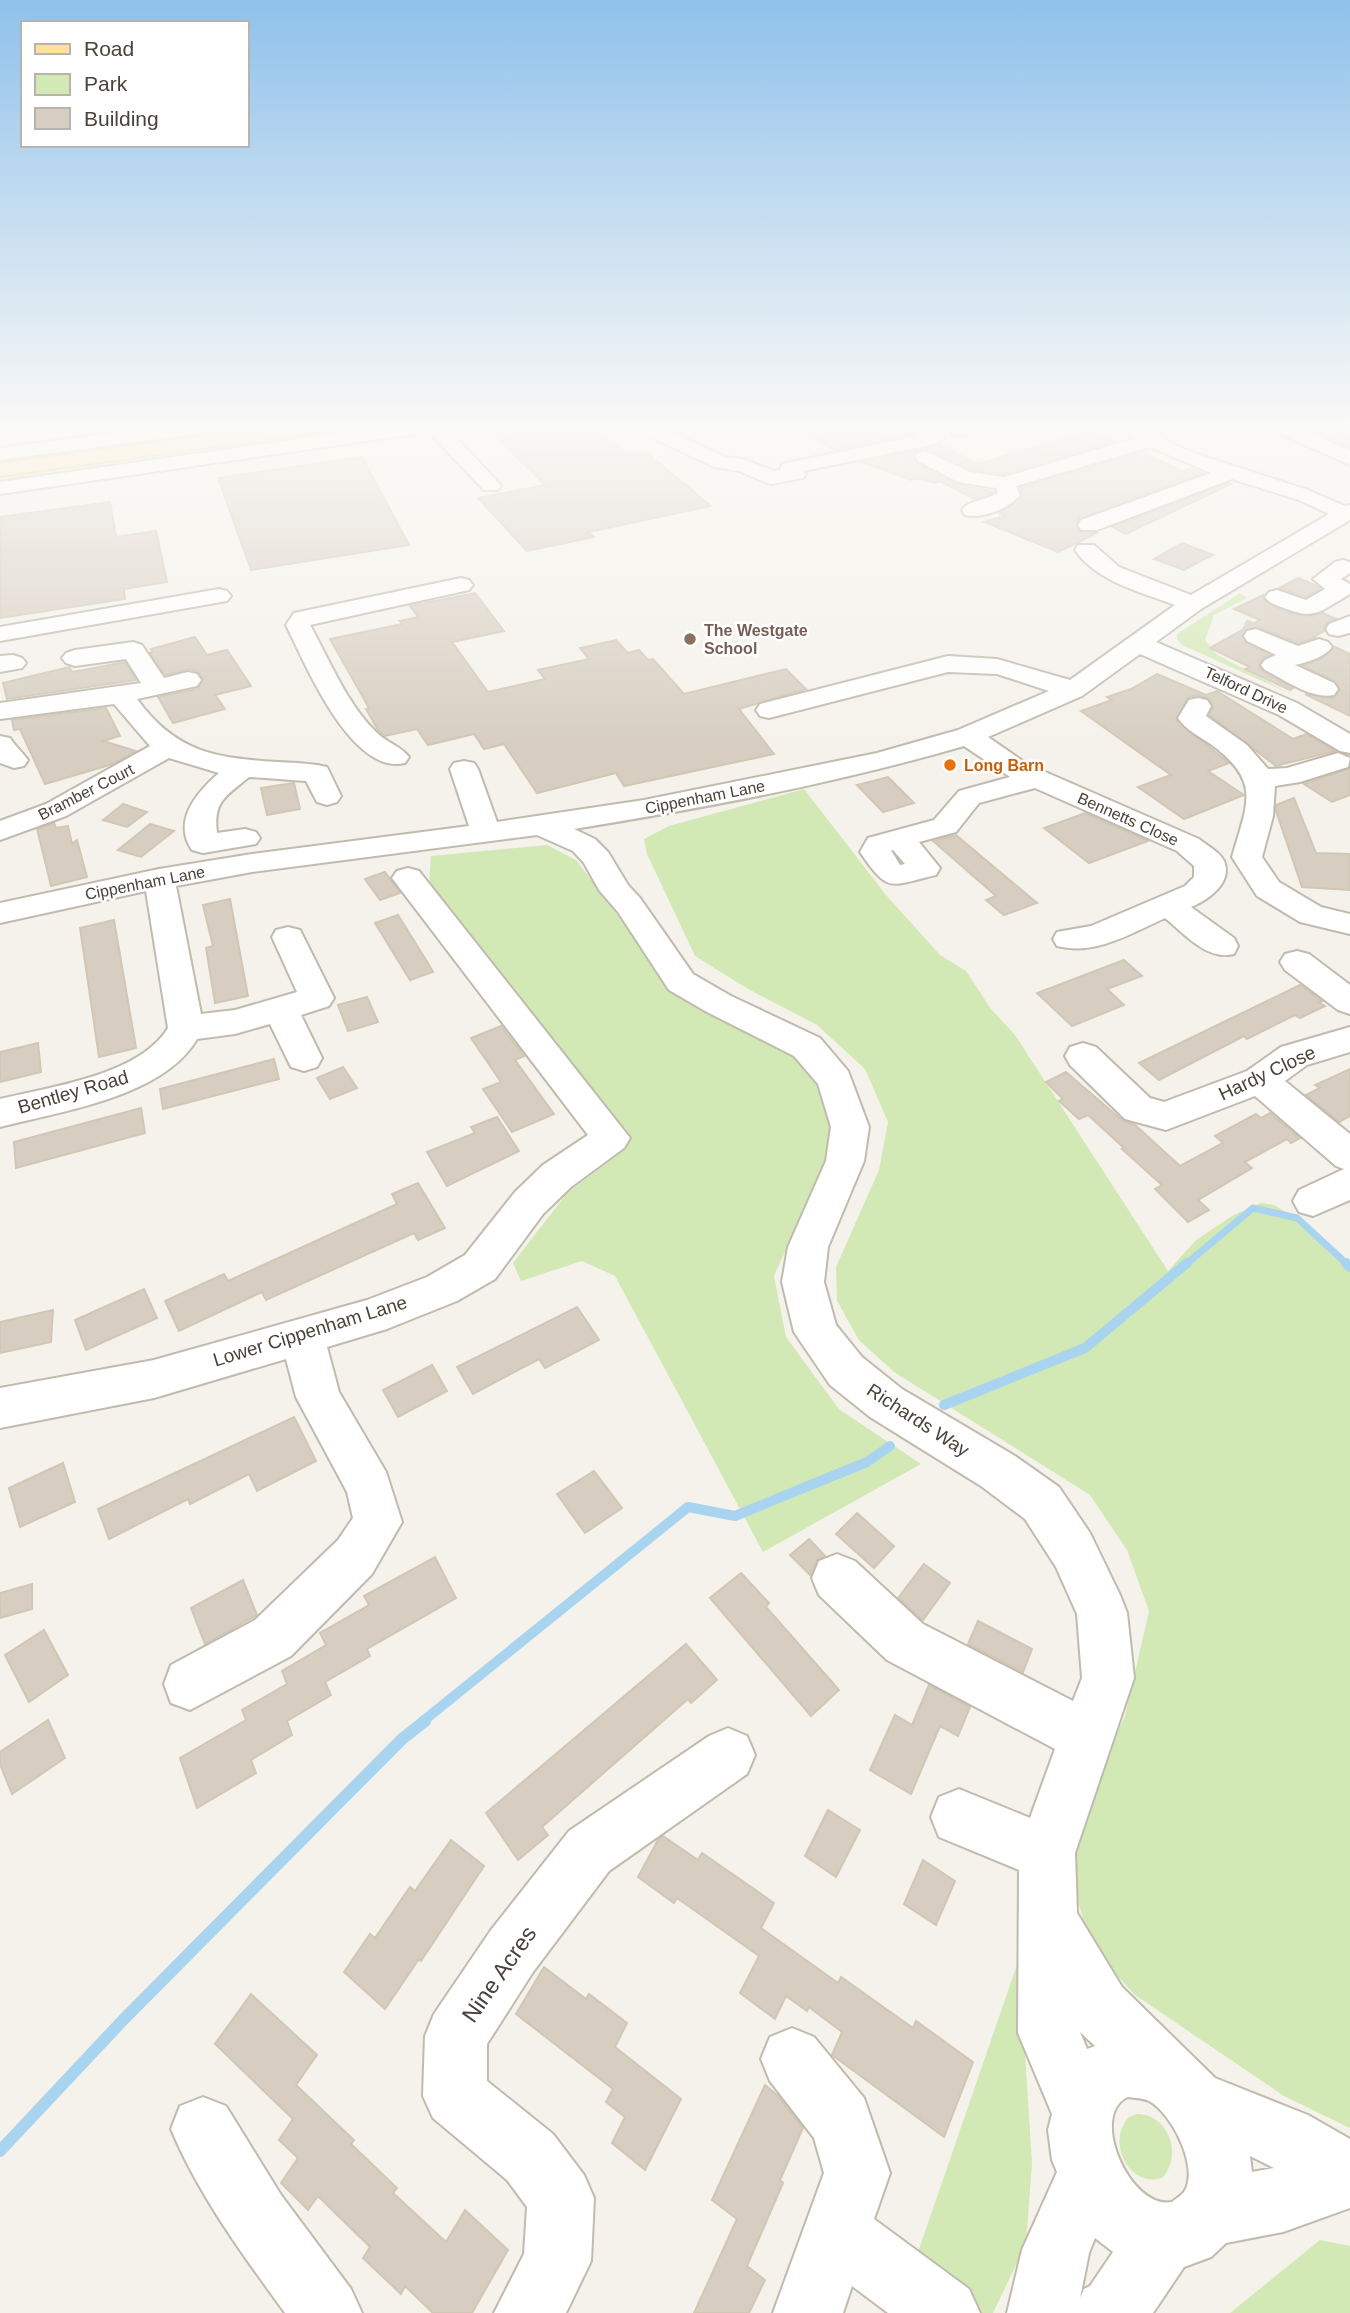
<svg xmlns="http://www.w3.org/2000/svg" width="1350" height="2313" font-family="Arial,sans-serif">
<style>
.green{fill:#d2e9b5}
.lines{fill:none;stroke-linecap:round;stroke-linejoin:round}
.stream-far2{stroke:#a9d4f0;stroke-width:7}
.stream-far1{stroke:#a9d4f0;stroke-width:10}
.stream{stroke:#a9d4f0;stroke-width:12}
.building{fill:#d7cec1;stroke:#d2c6b4;stroke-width:2}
.minor-tunnel-far1{stroke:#d3cfc7;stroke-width:22;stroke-dasharray:22 10;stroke-linecap:butt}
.minor-tunnel{stroke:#d3cfc7;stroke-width:28;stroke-dasharray:28 14;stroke-linecap:butt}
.minor-casing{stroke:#c1baae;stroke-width:4}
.major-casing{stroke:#e3bf6b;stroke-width:4}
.minor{fill:#fff;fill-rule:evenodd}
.major{fill:#fde19d;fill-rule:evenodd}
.education-dot{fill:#8d6e63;stroke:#fff;stroke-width:2.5}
.food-dot{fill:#e8710a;stroke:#fff;stroke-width:2.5}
.labels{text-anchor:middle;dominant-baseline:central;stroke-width:5;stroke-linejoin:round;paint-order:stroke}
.far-education-label{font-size:16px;font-weight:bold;fill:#785e54;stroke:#fff;text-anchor:start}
.far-street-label{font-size:16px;fill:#4a4339;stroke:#fff}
.far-food-label{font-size:16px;font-weight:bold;fill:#c56008;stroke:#fff;text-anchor:start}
.street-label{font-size:19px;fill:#4a4339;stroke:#fff}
.near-street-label{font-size:23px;fill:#4a4339;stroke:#fff}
</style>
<rect width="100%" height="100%" fill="#f5f2eb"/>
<g class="green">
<polygon points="252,423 286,423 0,462 0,456"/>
<polygon points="201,450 203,452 190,456 0,482 0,478"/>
<polygon points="1240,593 1247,598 1214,615 1205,640 1216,654 1291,694 1182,645 1177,639 1177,634"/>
<polygon points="804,789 886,895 940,955 966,971 991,1009 1015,1035 1168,1271 1196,1240 1232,1216 1261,1203 1274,1205 1286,1212 1350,1269 1350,2128 1284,2096 1135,1995 1090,1946 1077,1896 1076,1825 1125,1716 1149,1611 1127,1550 1090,1495 894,1372 859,1340 837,1301 836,1267 879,1170 888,1122 865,1069 817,1025 748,989 695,956 647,854 644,839 669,826"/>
<polygon points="547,845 576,860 678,995 804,1061 836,1115 825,1165 774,1276 786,1337 839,1409 921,1464 763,1552 615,1276 582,1261 521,1281 513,1263 567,1193 617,1155 621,1128 429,884 431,856"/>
<polygon points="1019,1959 1032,2163 1026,2244 993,2313 897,2313"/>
<path d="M1137 2114C1169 2114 1183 2156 1162 2178 1128 2188 1106 2141 1129 2117Z"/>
<polygon points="1320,2240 1350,2246 1350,2313 1230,2313"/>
</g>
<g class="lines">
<polyline class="stream-far2" points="1185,1265 1253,1208 1297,1218 1348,1265"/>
<g class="stream-far1">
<polyline points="1346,1263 1350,1267"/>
<polyline points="944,1405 1085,1348 1187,1263"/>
<polyline points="422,1722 688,1507 735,1516 867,1462 890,1446"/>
</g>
<polyline class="stream" points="0,2151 124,2019 402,1739 425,1721"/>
</g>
<g class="building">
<polygon points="508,423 592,423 626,454 647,453 711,506 588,532 594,537 527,551 478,498 545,485 493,433"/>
<polygon points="791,423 894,423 911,435 834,450"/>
<polygon points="1295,423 1350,423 1350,448"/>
<polygon points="1093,430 1116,441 1004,474 971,469 926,449 939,444 977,464"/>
<polygon points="919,450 912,457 917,463 957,484 995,492 974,499 940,481 934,483 916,478 911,480 862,462"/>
<polygon points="1141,452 1182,471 1190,468 1203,473 1080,518 1076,524 1079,531 1097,533 1058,552 984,522 1005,516 999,513 1022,497 1020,488"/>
<polygon points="362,457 409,545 251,570 218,478"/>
<polygon points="1228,483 1231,484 1126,534 1112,527"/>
<polygon points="110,502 116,537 156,531 167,582 124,589 125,599 0,618 0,517"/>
<polygon points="1182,543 1213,555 1184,570 1154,559"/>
<polygon points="1298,578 1317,586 1320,589 1306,597 1279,588"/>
<polygon points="475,593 504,631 452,642 488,692 545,679 538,670 589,659 580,648 616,640 628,653 639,650 648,660 653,659 684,694 786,669 806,689 739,709 774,754 624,786 616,773 537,793 504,744 484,749 474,734 428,745 417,729 385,736 378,730 366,709 369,708 330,639 402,624 400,621 418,617 410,606"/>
<polygon points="1263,595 1263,599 1270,605 1294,614 1312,616 1323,613 1336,619 1327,623 1324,631 1313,637 1315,638 1298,643 1257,627 1245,630 1242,635 1245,642 1270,655 1263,658 1259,667 1264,672 1293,688 1290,690 1245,669 1250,667 1210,648 1260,620 1234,609"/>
<polygon points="195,637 207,655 227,650 251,686 215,695 225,709 173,723 158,697 198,689 203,679 198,671 189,669 165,675 150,653 153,652 151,649"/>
<polygon points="1335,647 1350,654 1350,716 1305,694 1334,698 1340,690 1335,681 1303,666 1321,659"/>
<polygon points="125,662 136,680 7,699 3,683 69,667 73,672"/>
<polygon points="1157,674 1206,695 1217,691 1293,739 1306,734 1335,751 1276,766 1209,715 1213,707 1209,699 1199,695 1188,697 1176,720 1229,763 1208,771 1244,795 1184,819 1138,787 1171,775 1081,711 1112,700 1107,697 1131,689"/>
<polygon points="106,708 120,736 103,741 136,751 113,764 45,784 20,729 14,730 12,720"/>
<polygon points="1350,768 1350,795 1332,802 1304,784"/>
<polygon points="888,777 914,803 883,812 857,785"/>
<polygon points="294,783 300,809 267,815 261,788"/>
<polygon points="1294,798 1316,853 1350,854 1350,890 1302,887 1276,811 1276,805"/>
<polygon points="123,804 147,812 127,827 103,820"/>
<polygon points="1085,813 1148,841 1089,863 1044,828"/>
<polygon points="54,823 56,828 68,826 72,844 77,840 87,877 51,886 37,829"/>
<polygon points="150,824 174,831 141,857 118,850"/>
<polygon points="956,835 1037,903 1004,915 986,900 996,896 933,841"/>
<polygon points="385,872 400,893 380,900 365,879"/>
<polygon points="230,899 248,996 215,1003 206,948 213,946 203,905"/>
<polygon points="398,915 426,960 433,972 410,980 375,923"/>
<polygon points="114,920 136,1048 99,1057 80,928"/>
<polygon points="1124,960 1142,976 1107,989 1124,1005 1072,1026 1037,993"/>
<polygon points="1300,985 1322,1001 1319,1002 1325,1006 1300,1018 1295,1015 1247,1039 1244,1036 1159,1080 1139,1063"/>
<polygon points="367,997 378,1022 348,1031 338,1005"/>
<polygon points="501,1026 524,1056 515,1060 554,1114 512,1132 483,1089 501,1082 471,1038"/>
<polygon points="38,1043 41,1072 0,1082 0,1052"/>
<polygon points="274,1059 279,1079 163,1109 160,1089"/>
<polygon points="343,1067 357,1088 330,1099 317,1078"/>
<polygon points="1350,1069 1350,1116 1339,1122 1306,1095 1320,1088 1315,1085"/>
<polygon points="1066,1072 1123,1121 1135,1125 1180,1166 1223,1143 1215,1136 1256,1114 1261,1118 1270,1113 1300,1138 1291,1143 1287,1139 1245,1162 1252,1168 1198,1200 1209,1210 1188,1222 1155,1189 1162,1185 1122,1149 1124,1148 1088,1115 1079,1119 1059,1101 1063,1099 1046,1082"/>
<polygon points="141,1108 145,1133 16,1168 14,1142"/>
<polygon points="497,1117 519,1151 447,1186 427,1152 475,1133 471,1127"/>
<polygon points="418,1183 445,1228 418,1240 414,1233 266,1300 262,1292 179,1331 165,1301 224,1274 228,1281 397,1204 392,1194"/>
<polygon points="144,1289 157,1318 86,1350 75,1320"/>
<polygon points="577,1307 599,1340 545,1368 539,1359 473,1394 457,1367"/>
<polygon points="53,1310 51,1342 0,1353 0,1322"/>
<polygon points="432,1365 447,1391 398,1417 383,1390"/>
<polygon points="294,1417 316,1461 257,1491 249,1474 190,1504 188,1499 109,1539 98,1509"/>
<polygon points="63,1463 75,1502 20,1527 9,1488"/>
<polygon points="594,1471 622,1508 585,1533 557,1494"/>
<polygon points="857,1513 894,1546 874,1568 836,1534"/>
<polygon points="809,1539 825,1556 817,1560 810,1575 790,1555"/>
<polygon points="435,1557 456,1598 367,1649 370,1656 325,1682 331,1695 287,1721 292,1735 251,1760 256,1773 197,1808 180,1758 246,1720 242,1710 287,1684 282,1671 326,1645 320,1633 369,1605 364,1596"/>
<polygon points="924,1564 950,1583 923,1620 898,1598"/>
<polygon points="741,1573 769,1603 766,1607 839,1690 811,1716 710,1598"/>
<polygon points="243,1580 257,1615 205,1644 191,1608"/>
<polygon points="32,1584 32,1609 0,1618 0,1593"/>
<polygon points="978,1621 1032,1649 1023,1672 968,1644"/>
<polygon points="44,1630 68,1675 29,1702 5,1655"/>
<polygon points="686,1644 717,1680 691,1703 688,1699 542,1827 548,1835 518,1860 486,1813"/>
<polygon points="929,1685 970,1707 958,1736 940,1726 911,1794 870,1770 895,1715 912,1725"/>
<polygon points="48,1720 65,1758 12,1794 0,1764 0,1752"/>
<polygon points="828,1810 860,1830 836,1877 805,1856"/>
<polygon points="663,1836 698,1860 702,1853 774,1903 761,1928 838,1983 841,1977 913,2028 916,2021 973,2062 944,2137 832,2055 842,2032 809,2007 807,2011 786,1996 775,2019 740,1993 759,1956 677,1898 674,1903 638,1877 658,1840"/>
<polygon points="451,1840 484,1866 421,1961 419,1959 385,2009 344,1972 370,1934 375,1938 410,1887 415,1891"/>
<polygon points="923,1860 955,1881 936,1925 904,1904"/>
<polygon points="544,1967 586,1999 589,1994 627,2023 615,2047 681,2099 645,2170 612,2143 625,2117 606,2102 613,2089 516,2014"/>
<polygon points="251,1994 317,2055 296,2085 354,2140 351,2144 397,2188 393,2193 446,2242 465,2210 508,2250 472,2313 433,2313 405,2286 401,2294 363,2258 370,2247 318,2196 308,2210 281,2183 298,2158 279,2140 293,2119 215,2044"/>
<polygon points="765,2085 777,2095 803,2128 780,2180 783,2183 747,2266 765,2280 749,2313 694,2313 737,2219 712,2200"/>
</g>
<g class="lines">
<polyline class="minor-tunnel-far1" points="1242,629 1256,636"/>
<polyline class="minor-tunnel" points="1253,635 1256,636"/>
<g class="minor-casing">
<g id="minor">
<polygon points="187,423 242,423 233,429 0,460 0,448"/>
<polygon points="408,423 459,423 457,427 448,429 498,482 501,486 498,490 484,490 429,432 0,494 0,482"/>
<polygon points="628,423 653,423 725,457 743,459 774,471 780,470 782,464 917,436 900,423 923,423 945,438 935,444 804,471 806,474 803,478 772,484 765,482 739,471 714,467 630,427"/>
<polygon points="964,423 999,423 997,427 960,436 953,434 950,430 953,426"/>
<path d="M1119 423H1141L1175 445 1197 454 1308 490 1345 506 1350 505V520L1201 609 1156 642 1297 703 1350 734V753L1340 751 1279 715 1140 654 1082 696 988 737 1027 764 1199 839C1206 845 1220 852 1224 861 1233 883 1208 900 1191 907L1234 938 1238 946 1234 954C1207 961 1185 934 1165 918 1132 933 1095 956 1057 946L1053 939 1057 932 1091 926 1185 886 1194 877V866L1177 851 1035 788 979 803 956 832 919 842 940 868 936 875C889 886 889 894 860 852L868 838 934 820 959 791 1010 777 964 746C837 783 705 808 574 829L595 839 608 852 628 885 640 898 693 974 731 996 820 1038 848 1071 869 1127 864 1161 828 1247 824 1282 836 1325 862 1357 902 1389 1015 1456 1059 1487 1090 1533 1120 1595 1127 1613 1134 1678 1075 1853 1077 1913 1122 1987 1215 2078 1308 2115 1350 2139V2208L1283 2232 1226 2243 1211 2257 1184 2267 1153 2313H1007L1022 2250 1057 2172 1052 2160 1048 2130 1052 2114 1018 2033 1019 1870 939 1837 931 1817 939 1797 959 1789 1030 1818 1055 1749 887 1660 819 1595 812 1578 819 1561 837 1554 855 1561 923 1624 1073 1701 1082 1678 1077 1614 1056 1567 1025 1519 981 1486 870 1417 830 1385 794 1332 782 1282 788 1247 826 1161 831 1127 818 1084 794 1056 707 1012 669 990 618 912 599 890 584 863 573 851 537 835 252 872 176 886 201 1014 235 1010 297 992 272 937 276 930 288 927 300 930 334 998 329 1006 301 1015 322 1058 317 1067 304 1071 291 1067 270 1024 235 1034 197 1039C163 1097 62 1111 0 1127V1099C50 1087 140 1075 168 1028L146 891 0 923V903L159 869 252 854 469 826 450 769 454 763 464 761 474 763 478 769 497 822 644 800 877 753 958 730 1049 691 997 674 948 672 769 718 760 716 756 710 760 704 948 656 997 659 1070 680 1175 605C1141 592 1097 582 1075 550L1078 545H1094L1119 567 1191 595 1329 514 1299 500 1232 479 1097 530H1081L1078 525 1081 520 1211 473 1150 447 1016 486 1020 495C1009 509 982 519 965 515L962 510C969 500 987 500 998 493L996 488 958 482 918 461 915 457 918 453 925 451 970 472 1004 477 1136 438ZM891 850H893L905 864 900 865ZM1080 2032 1095 2046 1087 2049ZM1128 2097C1135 2098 1143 2098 1149 2101 1172 2113 1200 2169 1184 2192 1181 2196 1175 2199 1172 2202 1130 2210 1088 2114 1128 2097ZM1250 2156 1274 2168 1252 2172ZM1095 2238 1113 2252 1090 2286 1084 2289 1080 2298 1089 2253Z"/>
<polygon points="1263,423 1288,423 1350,451 1350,465 1265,427"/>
<path d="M1343 560 1350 562V573L1341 579 1350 584V594C1322 610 1316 621 1284 608 1276 605 1270 604 1265 597L1269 592 1277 590 1306 600 1325 589 1313 579 1335 562Z"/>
<path d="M461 578 469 580 473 585 469 590 310 625C330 661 346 702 375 731 385 742 401 746 409 757L405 763C351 776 305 663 286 625L294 613Z"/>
<polygon points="219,589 227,591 231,596 227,601 0,641 0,627"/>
<polygon points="1350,616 1350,633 1338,636 1329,634 1326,629 1329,624"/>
<path d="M1256 629 1298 646 1319 639 1328 642 1332 647C1325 657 1306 663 1295 665L1334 683 1338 689 1334 695C1312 700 1285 680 1265 670L1261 665 1265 660 1276 655 1247 641 1244 636 1247 631Z"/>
<path d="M133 642 142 645 164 678 188 672 197 674 201 680 197 686 137 699C176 753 216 758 278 762 295 763 311 763 327 767L341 796 337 802 327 805 317 802 306 781 249 777C226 796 213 801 217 833L245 829 256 832 260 838 256 844 203 853 192 850C172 821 197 792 219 773L169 758 66 816 0 840V821L46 804 150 746 114 704 0 719V703L141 683 126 659 75 666 66 663 62 658 66 653 75 650Z"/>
<polygon points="13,655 22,658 26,663 22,668 0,672 0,656"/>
<path d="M1198 698 1207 700 1211 706 1206 716 1247 745 1268 769 1287 768 1338 753 1350 758 1348 767 1300 782 1275 786 1273 816 1262 857 1279 882 1321 907 1350 914V934L1300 922 1257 896 1232 857C1247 804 1262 782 1212 745 1200 737 1186 730 1178 718L1189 700Z"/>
<path d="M0 736 10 738C15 746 22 752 28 760L24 766 14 768 0 763Z"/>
<polygon points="408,868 419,871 630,1138 624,1148 571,1187 543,1214 495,1279 457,1301 387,1329 327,1347 339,1392 386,1472 402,1522 372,1574 291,1656 190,1710 171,1703 164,1684 171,1665 255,1620 338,1540 353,1518 347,1492 296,1397 286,1359 154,1398 0,1428 0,1388 154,1360 367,1300 427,1277 465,1255 515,1192 543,1165 588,1135 392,878 397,871"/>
<polygon points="1297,951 1309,954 1350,985 1350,1014 1338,1010 1285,970 1280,962 1285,954"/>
<polygon points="1350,1027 1350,1052 1307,1065 1285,1081 1350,1134 1350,1200 1313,1216 1299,1212 1293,1201 1299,1190 1344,1169 1336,1166 1255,1096 1166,1130 1125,1119 1070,1065 1065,1056 1070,1047 1083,1043 1096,1047 1150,1098 1164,1102 1247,1071 1281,1047"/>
<polygon points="728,1728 747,1736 755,1755 747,1774 609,1871 533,1972 487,2044 487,2081 553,2134 584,2175 594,2198 591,2261 566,2313 494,2313 524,2254 527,2207 507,2180 433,2118 423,2096 425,2036 434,2014 491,1930 569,1831 709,1736"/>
<polygon points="792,2028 814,2037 864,2098 890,2173 874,2219 969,2289 980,2313 888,2313 852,2286 843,2313 773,2313 824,2173 814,2138 770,2081 761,2059 770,2037"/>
<path d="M203 2097 226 2106 281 2195 351 2289 362 2313H285C243 2255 199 2196 171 2129L180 2106Z"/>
</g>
</g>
<g class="major-casing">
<polygon id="major" points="297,423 350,423 341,429 0,476 0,464"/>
</g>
<use href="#minor" class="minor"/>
<use href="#major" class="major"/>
</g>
<linearGradient id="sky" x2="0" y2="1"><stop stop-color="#8fc1eb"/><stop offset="0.57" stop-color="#faf9f6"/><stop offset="1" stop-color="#faf9f6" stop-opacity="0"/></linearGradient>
<rect width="1350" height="747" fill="url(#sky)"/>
<circle class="education-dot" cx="690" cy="639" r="7"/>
<circle class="food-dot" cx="950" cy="765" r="7"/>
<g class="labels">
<g class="far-education-label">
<text x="704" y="630">The Westgate<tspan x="704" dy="18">School</tspan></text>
</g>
<g class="far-street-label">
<text transform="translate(1246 690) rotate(25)">Telford Drive</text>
<text transform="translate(86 792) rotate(-27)">Bramber Court</text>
<text transform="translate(705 797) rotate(-11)">Cippenham Lane</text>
<text transform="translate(1128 819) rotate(24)">Bennetts Close</text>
<text transform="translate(145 883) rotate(-11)">Cippenham Lane</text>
</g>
<g class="far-food-label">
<text x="964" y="765">Long Barn</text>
</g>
<g class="street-label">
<text transform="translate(1267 1073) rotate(-25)">Hardy Close</text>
<text transform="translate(73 1092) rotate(-16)">Bentley Road</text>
<text transform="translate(310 1331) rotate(-17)">Lower Cippenham Lane</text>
<text transform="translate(918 1420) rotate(33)">Richards Way</text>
</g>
<g class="near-street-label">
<text transform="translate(499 1974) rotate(-55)">Nine Acres</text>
</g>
</g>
<rect x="21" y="21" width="228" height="126" fill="#ffffff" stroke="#b7b4b0" stroke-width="2"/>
<rect x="35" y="44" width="35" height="10" fill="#fde19d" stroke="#b7b4b0" stroke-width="2"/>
<text x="84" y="56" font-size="21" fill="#4a4339">Road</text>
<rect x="35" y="74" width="35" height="21" fill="#d2e9b5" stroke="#b7b4b0" stroke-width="2"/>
<text x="84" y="91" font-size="21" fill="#4a4339">Park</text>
<rect x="35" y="108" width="35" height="21" fill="#d7cec1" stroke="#b7b4b0" stroke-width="2"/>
<text x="84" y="126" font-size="21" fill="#4a4339">Building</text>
</svg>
